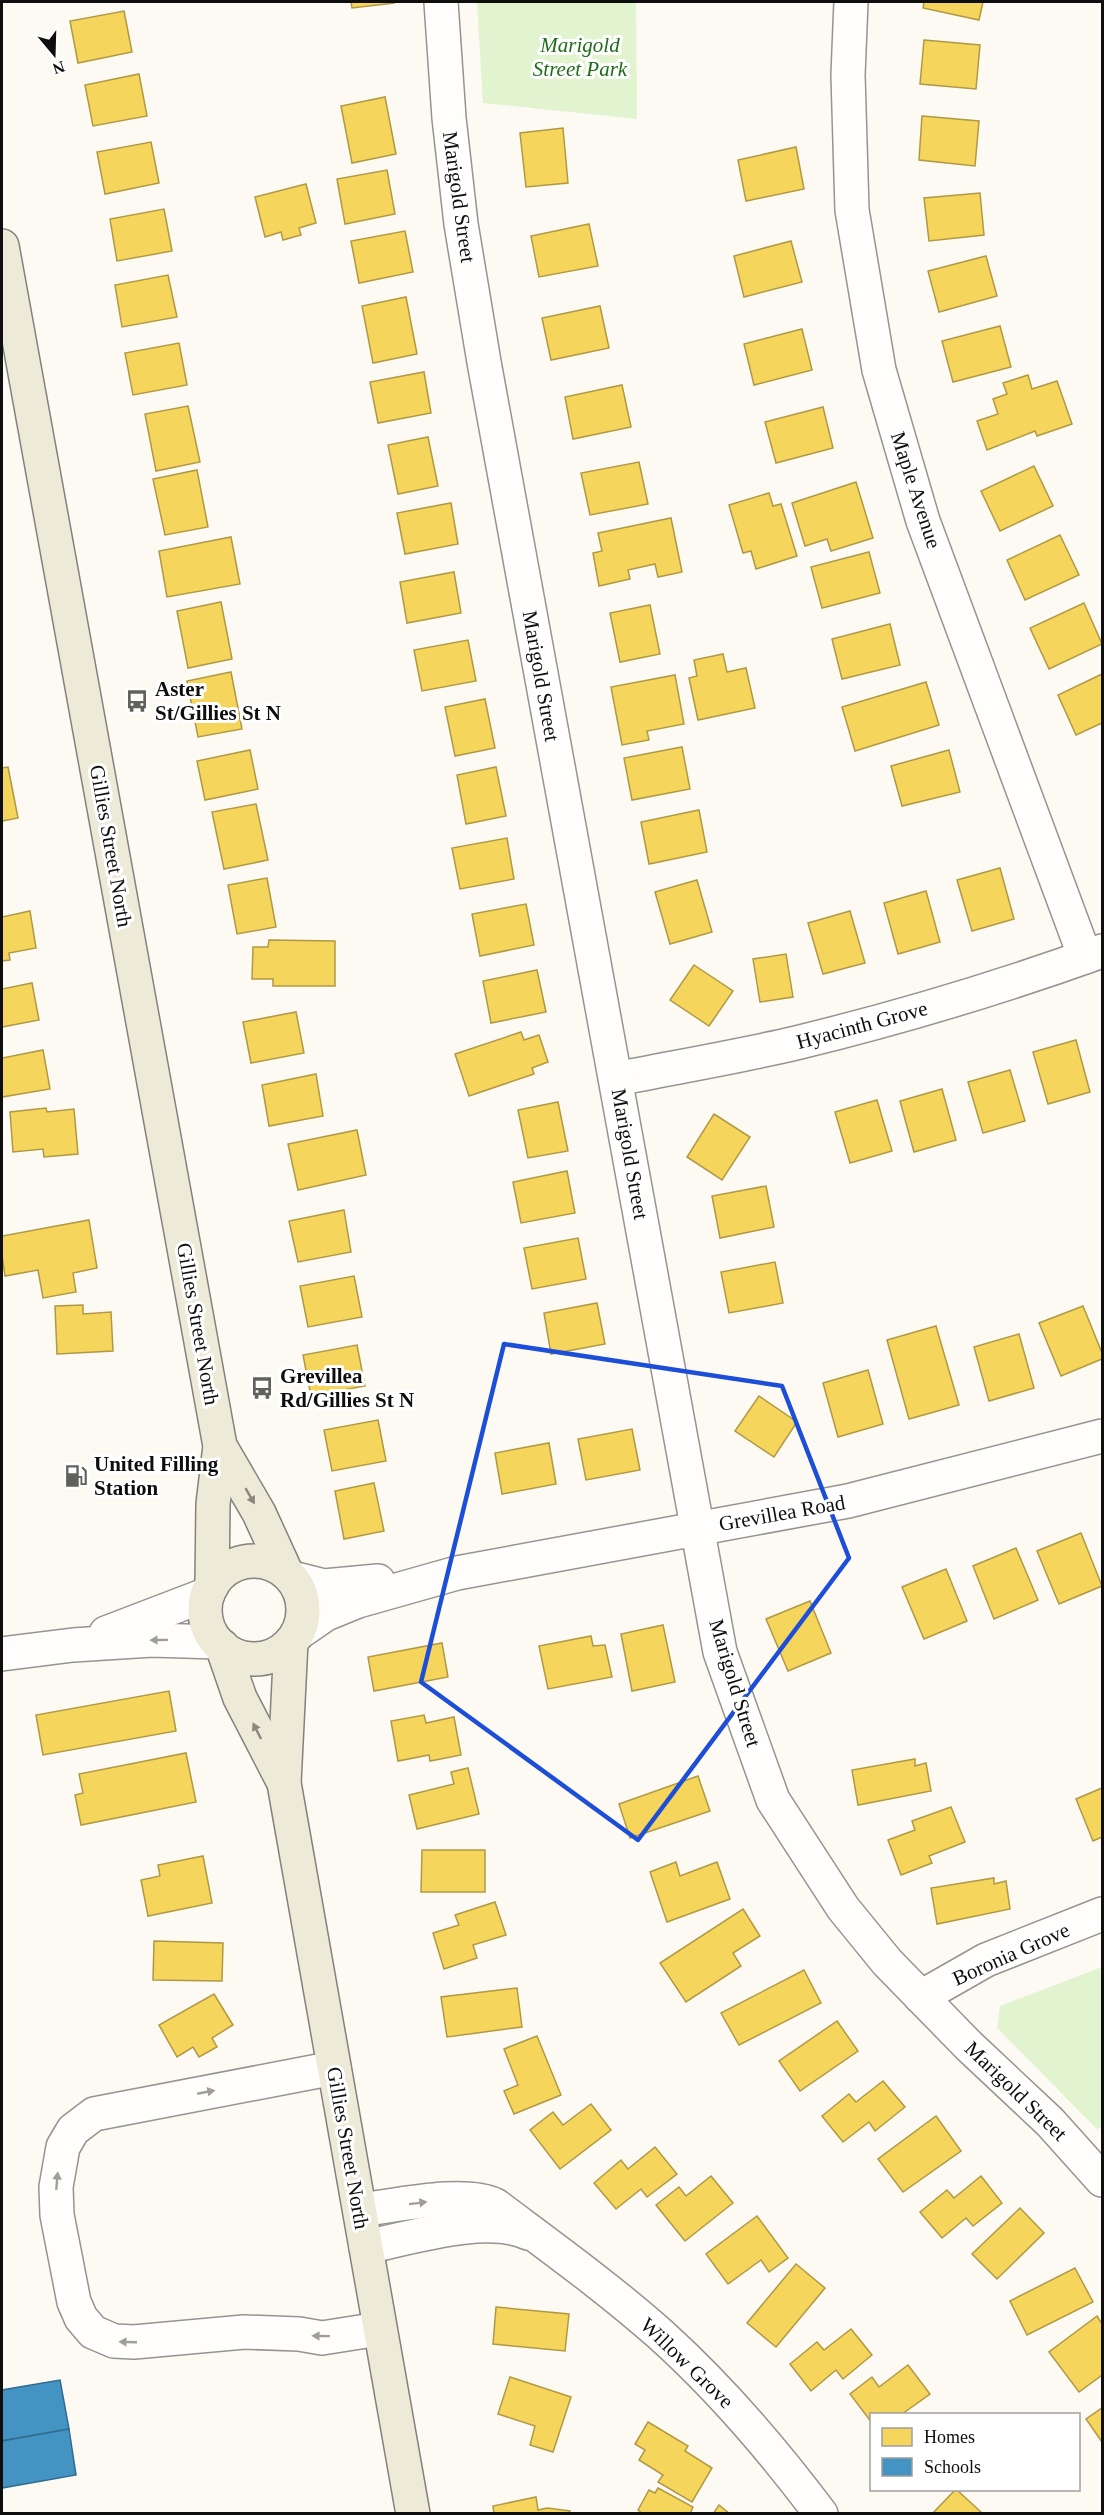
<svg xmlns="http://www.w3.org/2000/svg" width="1104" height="2515" font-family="'Times New Roman',serif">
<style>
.green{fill:#e2f3d0}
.homes{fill:#f6d55c;stroke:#b09945;stroke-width:1.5}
.schools{fill:#4393c3;stroke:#336b8d;stroke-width:1.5}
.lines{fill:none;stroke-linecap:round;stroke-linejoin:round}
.minor-casing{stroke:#959491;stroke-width:36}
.major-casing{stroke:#82827e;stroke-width:36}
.minor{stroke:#fffefd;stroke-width:33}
.major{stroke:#edead8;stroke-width:33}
.oneway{fill:#89877d}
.oneway2{fill:#9f9e9d}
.marked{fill:none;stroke:#1d4ed8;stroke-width:4.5;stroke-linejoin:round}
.labels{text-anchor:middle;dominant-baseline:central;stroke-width:6;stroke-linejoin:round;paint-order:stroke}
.park-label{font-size:21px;font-style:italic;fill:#1f6d17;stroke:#fff}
.street-label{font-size:21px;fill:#0e0e0e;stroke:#fff}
.poi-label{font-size:21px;font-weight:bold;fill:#0e0e0e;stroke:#fff;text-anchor:start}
</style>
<rect width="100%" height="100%" fill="#fcfaf2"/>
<g class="green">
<polygon points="477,2 636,2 637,119 483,103"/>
<polygon points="1102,1967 1102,2127 1097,2129 997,2028 1000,2006"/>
</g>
<g class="homes">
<polygon points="351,2 394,2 394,3 352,8"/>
<polygon points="924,2 983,2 979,20 923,8"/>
<polygon points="124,11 132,52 78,63 70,21"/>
<polygon points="924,40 980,45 976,89 920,84"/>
<polygon points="139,74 147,116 93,126 85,85"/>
<polygon points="385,97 396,154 352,163 341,106"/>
<polygon points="922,116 979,121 975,166 919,160"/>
<polygon points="563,128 568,183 526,187 520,133"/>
<polygon points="151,142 159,183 105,194 97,152"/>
<polygon points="796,147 804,189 746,201 738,160"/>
<polygon points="387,170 395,214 345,224 337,179"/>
<polygon points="306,184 316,223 299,228 301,235 283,240 281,232 265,237 255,197"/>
<polygon points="980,193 984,235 929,241 924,198"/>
<polygon points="164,209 172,251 117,261 110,219"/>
<polygon points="589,224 598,266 539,277 531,236"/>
<polygon points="405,231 413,272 359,283 351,241"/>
<polygon points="791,241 802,282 744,297 734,256"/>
<polygon points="986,256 997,296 939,312 928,271"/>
<polygon points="168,275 177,317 122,327 115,285"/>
<polygon points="406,297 417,354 373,363 362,306"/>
<polygon points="600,306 609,348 551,360 542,318"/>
<polygon points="1000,326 1011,367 953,382 942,341"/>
<polygon points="802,329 812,370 754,385 744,344"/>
<polygon points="179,343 187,385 133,395 125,353"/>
<polygon points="424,372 431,413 378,423 370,382"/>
<polygon points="1028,375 1032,389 1057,381 1072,424 1037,436 1035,431 987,450 977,421 998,414 993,399 1007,394 1003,383"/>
<polygon points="622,385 631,427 573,439 565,397"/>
<polygon points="188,406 200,462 156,471 145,414"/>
<polygon points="823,407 833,448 776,463 765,422"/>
<polygon points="428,437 438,486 398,494 388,445"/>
<polygon points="639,462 648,504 590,515 581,473"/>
<polygon points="1034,466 1053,506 1000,531 981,491"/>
<polygon points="197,470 208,527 165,535 153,479"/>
<polygon points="856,482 873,538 831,551 827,539 805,546 792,503"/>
<polygon points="769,493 773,506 781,504 797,556 756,569 751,551 743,553 729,505"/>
<polygon points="451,503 458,544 405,554 397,513"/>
<polygon points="671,518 682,572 658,577 655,564 628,570 630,579 599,586 593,553 602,551 598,533"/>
<polygon points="1060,535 1079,575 1025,600 1007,560"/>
<polygon points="231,537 240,584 167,597 159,551"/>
<polygon points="869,552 880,593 822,608 811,567"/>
<polygon points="454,572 461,613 407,623 400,582"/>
<polygon points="221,602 232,659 188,668 177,611"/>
<polygon points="1084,603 1102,644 1049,669 1030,628"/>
<polygon points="650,605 660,654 620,662 610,613"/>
<polygon points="890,624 900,665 842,679 832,639"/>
<polygon points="468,640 476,681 422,691 414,650"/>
<polygon points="723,654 727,672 746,668 755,708 698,720 689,678 697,676 694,660"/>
<polygon points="231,672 242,729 198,737 187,681"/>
<polygon points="1102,674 1102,723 1076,735 1058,695"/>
<polygon points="675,675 684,724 647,731 649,740 622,745 611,687"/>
<polygon points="926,682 939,725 855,751 842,707"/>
<polygon points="485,699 495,748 455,756 445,707"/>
<polygon points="682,747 690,789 632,800 624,758"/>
<polygon points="250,750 258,789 205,800 197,761"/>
<polygon points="949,750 960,792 902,806 891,766"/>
<polygon points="8,767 18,818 2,821 2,768"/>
<polygon points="496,767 506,816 466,824 457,775"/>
<polygon points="256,804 268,860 224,869 212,812"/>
<polygon points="699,810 707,852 649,864 641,822"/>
<polygon points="507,838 514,879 460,889 452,848"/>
<polygon points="1000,868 1014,919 972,931 957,880"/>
<polygon points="267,878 276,927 237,934 228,885"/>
<polygon points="697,880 712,932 670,944 655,892"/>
<polygon points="926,891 940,942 898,954 884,903"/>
<polygon points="526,904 534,945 480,956 472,914"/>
<polygon points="30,911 36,948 9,953 10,960 2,961 2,917"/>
<polygon points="850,911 865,963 823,974 808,923"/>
<polygon points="269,940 335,941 335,986 273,986 273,979 252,979 253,947 268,947"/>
<polygon points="786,954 793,997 760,1002 753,959"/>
<polygon points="694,965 733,991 709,1026 670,1000"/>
<polygon points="537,970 546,1012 491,1023 483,981"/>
<polygon points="32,983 39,1020 2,1027 2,989"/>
<polygon points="296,1012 304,1053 251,1063 243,1022"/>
<polygon points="521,1032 524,1040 539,1035 548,1062 532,1068 534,1074 469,1096 455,1054"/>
<polygon points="1076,1040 1090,1092 1048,1104 1033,1052"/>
<polygon points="43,1050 50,1089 2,1097 2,1058"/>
<polygon points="1010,1070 1025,1121 983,1133 968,1082"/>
<polygon points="316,1074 323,1116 269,1126 262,1085"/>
<polygon points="942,1089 956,1140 914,1152 900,1101"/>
<polygon points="877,1100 892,1151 850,1163 835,1112"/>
<polygon points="558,1102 568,1151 528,1158 518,1110"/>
<polygon points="46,1108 47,1112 74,1109 78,1154 44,1157 43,1149 13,1152 10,1112"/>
<polygon points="714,1114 750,1137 722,1180 687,1157"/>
<polygon points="357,1130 366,1175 298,1190 288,1144"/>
<polygon points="567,1171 575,1213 521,1223 513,1182"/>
<polygon points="766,1186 774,1227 720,1238 712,1196"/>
<polygon points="344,1210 351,1252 298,1262 289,1221"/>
<polygon points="89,1220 97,1268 73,1273 76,1292 43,1298 38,1270 5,1276 2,1255 2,1236"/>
<polygon points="578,1238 586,1279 532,1289 524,1248"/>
<polygon points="775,1262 783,1303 729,1313 721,1272"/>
<polygon points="354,1276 362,1317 308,1327 300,1286"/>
<polygon points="597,1303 605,1344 551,1354 544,1313"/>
<polygon points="83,1305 83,1314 111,1312 113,1351 57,1354 55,1306"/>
<polygon points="1083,1306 1102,1353 1102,1359 1061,1376 1039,1323"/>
<polygon points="936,1326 959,1405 909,1419 887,1340"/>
<polygon points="1019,1334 1034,1388 989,1401 974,1347"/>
<polygon points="357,1345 365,1386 311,1396 303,1355"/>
<polygon points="868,1370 883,1424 838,1437 823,1383"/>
<polygon points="759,1396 797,1422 774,1457 735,1431"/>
<polygon points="378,1420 386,1461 332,1471 324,1430"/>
<polygon points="632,1429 640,1470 586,1480 578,1439"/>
<polygon points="549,1443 556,1484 502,1494 495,1453"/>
<polygon points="374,1483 384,1531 344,1539 335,1491"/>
<polygon points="1081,1533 1102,1586 1059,1604 1037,1551"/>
<polygon points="1016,1548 1038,1600 994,1619 973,1566"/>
<polygon points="946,1569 967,1621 924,1639 902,1587"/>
<polygon points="810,1601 831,1653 788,1671 766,1619"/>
<polygon points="663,1625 675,1682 632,1691 621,1634"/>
<polygon points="591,1636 593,1646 605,1645 612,1677 548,1689 539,1646"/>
<polygon points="442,1643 448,1677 374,1691 368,1657"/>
<polygon points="169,1691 176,1731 43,1755 36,1715"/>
<polygon points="424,1715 426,1723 454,1717 461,1755 430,1761 429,1755 398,1761 391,1721"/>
<polygon points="186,1753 196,1802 81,1825 75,1795 83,1793 79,1774"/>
<polygon points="915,1759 915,1766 926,1763 931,1791 858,1805 852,1770"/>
<polygon points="468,1768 479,1814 417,1829 409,1795 454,1784 451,1772"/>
<polygon points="698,1776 710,1811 630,1838 619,1804"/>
<polygon points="1102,1788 1102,1837 1093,1841 1076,1799"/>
<polygon points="951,1807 965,1842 929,1856 932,1863 901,1875 888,1840 915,1830 912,1821"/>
<polygon points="422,1850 485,1850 485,1892 421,1892"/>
<polygon points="203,1856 212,1903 148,1916 141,1880 160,1876 158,1865"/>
<polygon points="676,1862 680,1876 717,1862 730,1899 667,1922 650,1872"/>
<polygon points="994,1878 994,1884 1006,1881 1010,1909 937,1924 931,1888"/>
<polygon points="495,1902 506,1935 473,1945 477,1958 444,1969 433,1933 459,1925 455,1915"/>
<polygon points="743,1909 760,1936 733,1953 741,1966 686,2002 660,1963"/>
<polygon points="154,1941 223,1943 222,1981 153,1980"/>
<polygon points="804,1970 821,2003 739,2045 721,2013"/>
<polygon points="517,1988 522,2027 447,2037 441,1997"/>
<polygon points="214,1994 233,2025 212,2038 217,2047 199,2057 193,2047 177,2057 159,2025"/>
<polygon points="837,2021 858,2051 800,2091 779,2061"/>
<polygon points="537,2036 561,2095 514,2114 504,2091 518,2085 504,2049"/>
<polygon points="883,2081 905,2107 875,2131 869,2122 843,2142 822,2116 849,2094 856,2102"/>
<polygon points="591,2104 611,2130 560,2169 530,2130 553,2112 563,2125"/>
<polygon points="936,2116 961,2151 903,2192 878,2159"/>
<polygon points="655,2147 677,2174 647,2197 641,2189 616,2209 594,2183 621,2160 628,2169"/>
<polygon points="711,2176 733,2203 685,2241 656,2205 679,2187 686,2196"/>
<polygon points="981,2176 1002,2203 973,2226 966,2218 942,2238 920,2212 947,2190 954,2198"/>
<polygon points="1020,2208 1044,2233 997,2279 972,2254"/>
<polygon points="757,2216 788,2258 769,2272 761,2260 728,2284 706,2254"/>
<polygon points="796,2264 825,2288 776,2347 747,2323"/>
<polygon points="1075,2268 1093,2302 1027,2335 1010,2301"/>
<polygon points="496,2307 569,2314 565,2351 493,2344"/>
<polygon points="1097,2316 1102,2324 1102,2375 1079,2392 1049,2352"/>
<polygon points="851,2329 872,2355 843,2379 836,2370 811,2391 790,2364 817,2342 824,2350"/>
<polygon points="908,2365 930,2394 902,2414 872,2414 872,2423 850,2394 872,2377 879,2387"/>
<polygon points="510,2377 571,2397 553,2452 530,2445 535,2426 498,2414"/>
<polygon points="1102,2408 1102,2442 1086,2419"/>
<polygon points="648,2422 688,2446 685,2451 712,2468 692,2502 658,2482 663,2475 639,2460 645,2450 635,2444"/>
<polygon points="658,2488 693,2507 690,2514 643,2514 638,2510 649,2490 655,2493"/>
<polygon points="955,2490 957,2490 982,2513 932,2514"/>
<polygon points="536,2497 538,2510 547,2508 570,2511 570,2514 494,2514 493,2506"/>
<polygon points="719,2505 730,2514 713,2514"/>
</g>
<g class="schools">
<polygon points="60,2380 69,2429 2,2441 2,2390"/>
<polygon points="69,2429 76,2475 2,2488 2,2441"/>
</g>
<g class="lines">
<g class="minor-casing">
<g id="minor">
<polyline points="441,2 449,118 461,224 484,362 720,1652 773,1800 843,1908 887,1962 969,2046 1050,2122 1102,2180"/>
<polyline points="851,2 848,75 852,210 879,370 923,521 1085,957"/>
<path d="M616 1079C676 1067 736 1057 796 1043 899 1018 1002 987 1102 951"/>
<polyline points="292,1578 324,1586 378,1581"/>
<polyline points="106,1633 208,1594"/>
<polyline points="297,1634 326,1614 358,1601 457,1573 848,1501 1102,1436"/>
<polyline points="2,1654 73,1645 152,1640 217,1642"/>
<polyline points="921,1997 986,1960 1102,1914"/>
<polyline points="334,2068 94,2114 73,2130 63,2147 56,2187 57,2215 74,2302 81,2318 93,2332 114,2341 134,2342 244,2332 299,2334 322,2338 379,2329"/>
<path d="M360 2210C395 2206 464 2190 495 2205 551 2247 608 2288 660 2334 720 2388 773 2450 821 2514"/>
<path d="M366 2247C410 2238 486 2214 528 2233"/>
</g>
</g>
<g class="major-casing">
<g id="major">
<polyline points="2,246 220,1446 213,1504 212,1586"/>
<polyline points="220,1446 259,1513 286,1572"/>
<circle cx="254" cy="1610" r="49"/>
<polyline points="291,1642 284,1783 413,2514"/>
<polyline points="222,1646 240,1698 284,1783"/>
</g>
</g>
<use href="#minor" class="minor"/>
<use href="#major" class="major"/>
</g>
<defs><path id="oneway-solid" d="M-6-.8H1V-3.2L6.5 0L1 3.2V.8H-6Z" transform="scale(1.5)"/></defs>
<g class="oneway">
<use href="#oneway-solid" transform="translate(250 1496) rotate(60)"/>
<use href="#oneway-solid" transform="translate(257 1731) rotate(-117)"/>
</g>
<g class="oneway2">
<use href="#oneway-solid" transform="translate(159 1640) rotate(179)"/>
<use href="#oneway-solid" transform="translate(206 2092) rotate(-11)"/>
<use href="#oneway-solid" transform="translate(57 2181) rotate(-85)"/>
<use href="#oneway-solid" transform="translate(418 2203) rotate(-7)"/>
<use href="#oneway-solid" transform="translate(321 2336) rotate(-179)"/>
<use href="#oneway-solid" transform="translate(128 2342) rotate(-178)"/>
</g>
<path class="marked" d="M504 1344 782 1386 849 1558 638 1840 421 1682Z"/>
<defs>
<g id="bus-bare" transform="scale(1.8)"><path d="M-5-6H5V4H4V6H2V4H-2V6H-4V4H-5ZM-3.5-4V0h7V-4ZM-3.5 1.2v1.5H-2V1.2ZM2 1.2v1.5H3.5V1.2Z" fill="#61615e" stroke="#fff" stroke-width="2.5" paint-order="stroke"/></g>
<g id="fuel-bare" transform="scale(1.8)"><path d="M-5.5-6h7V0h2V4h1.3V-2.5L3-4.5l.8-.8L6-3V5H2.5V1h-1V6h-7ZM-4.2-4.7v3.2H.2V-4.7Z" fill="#61615e" stroke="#fff" stroke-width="2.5" paint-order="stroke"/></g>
</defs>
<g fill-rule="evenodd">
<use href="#bus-bare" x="137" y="701"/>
<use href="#bus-bare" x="262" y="1388"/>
<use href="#fuel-bare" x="76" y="1476"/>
</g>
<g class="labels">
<g class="park-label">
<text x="580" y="45">Marigold<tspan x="580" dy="24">Street Park</tspan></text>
</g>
<g class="street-label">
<text transform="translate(459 197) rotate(82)">Marigold Street</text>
<text transform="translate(916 490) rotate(72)">Maple Avenue</text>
<text transform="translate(541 676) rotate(80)">Marigold Street</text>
<text transform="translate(111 846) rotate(80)">Gillies Street North</text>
<text transform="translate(862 1025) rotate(-15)">Hyacinth Grove</text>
<text transform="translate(630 1154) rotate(80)">Marigold Street</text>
<text transform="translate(198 1324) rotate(80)">Gillies Street North</text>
<text transform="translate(782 1513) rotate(-10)">Grevillea Road</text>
<text transform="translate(735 1683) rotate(73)">Marigold Street</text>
<text transform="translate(1011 1954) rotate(-24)">Boronia Grove</text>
<text transform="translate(1016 2091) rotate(44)">Marigold Street</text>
<text transform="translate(348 2148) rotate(80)">Gillies Street North</text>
<text transform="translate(687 2363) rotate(44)">Willow Grove</text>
</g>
<g class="poi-label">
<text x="155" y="689">Aster<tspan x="155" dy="24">St/Gillies St N</tspan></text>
<text x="280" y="1376">Grevillea<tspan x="280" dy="24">Rd/Gillies St N</tspan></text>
<text x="94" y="1464">United Filling<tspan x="94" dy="24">Station</tspan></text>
</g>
</g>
<rect width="1104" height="2515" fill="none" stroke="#0e0e0e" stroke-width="6"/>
<rect x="870" y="2413" width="210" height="78" fill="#ffffff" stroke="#9f9f9f" stroke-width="1.5"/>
<rect x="882" y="2428" width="30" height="18" fill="#f6d55c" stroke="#9f9f9f" stroke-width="1.5"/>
<text x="924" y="2443" font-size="18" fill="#0e0e0e">Homes</text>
<rect x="882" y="2458" width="30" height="18" fill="#4393c3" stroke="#9f9f9f" stroke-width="1.5"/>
<text x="924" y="2473" font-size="18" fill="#0e0e0e">Schools</text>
<g transform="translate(54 54) rotate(161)" stroke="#ffffff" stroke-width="4.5" paint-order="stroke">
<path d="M0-4.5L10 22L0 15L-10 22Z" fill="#0e0e0e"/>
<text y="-9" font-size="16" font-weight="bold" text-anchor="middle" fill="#0e0e0e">N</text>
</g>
</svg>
